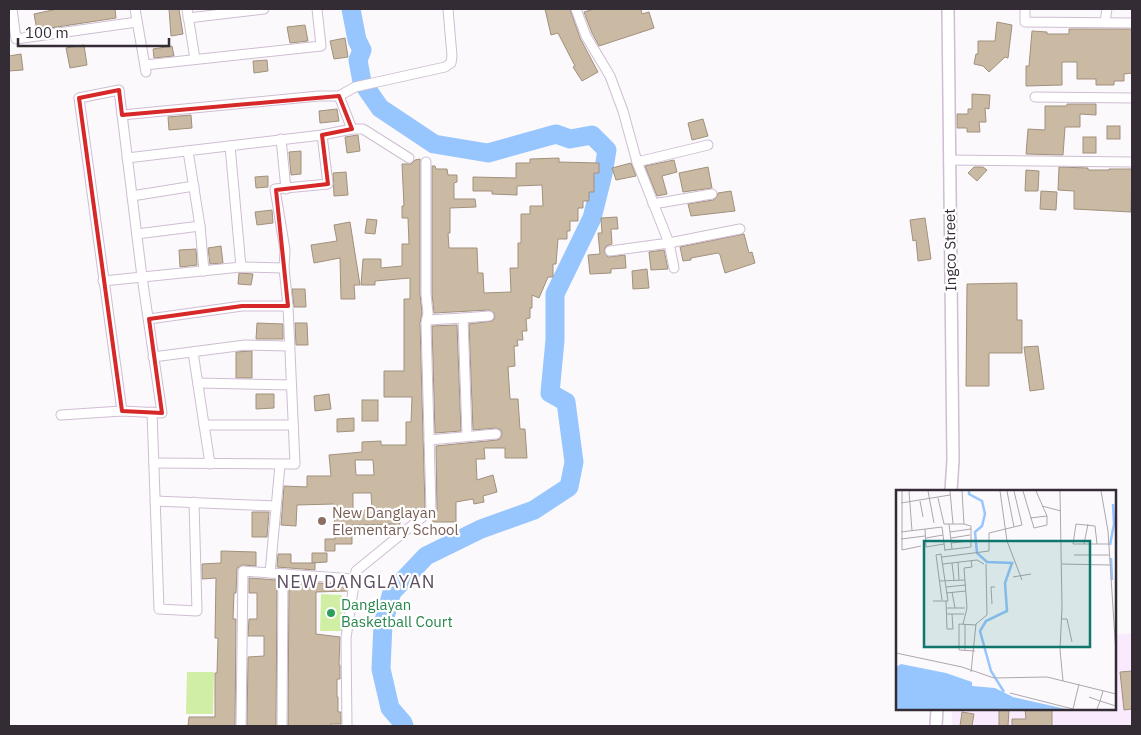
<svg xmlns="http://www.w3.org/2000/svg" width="1141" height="735" font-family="'IBM Plex Sans',sans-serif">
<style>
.built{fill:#f9ebfd}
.green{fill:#d0efa5}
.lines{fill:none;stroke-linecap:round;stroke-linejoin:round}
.river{stroke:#97c6fe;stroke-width:19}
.building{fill:#cabaa4;stroke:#a1917c;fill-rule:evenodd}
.minor-casing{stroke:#cfbdd3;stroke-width:11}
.tertiary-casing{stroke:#cfbdd3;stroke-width:14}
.minor{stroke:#fff;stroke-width:9}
.tertiary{stroke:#fff;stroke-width:11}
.marked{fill:none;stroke:#d62828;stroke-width:4;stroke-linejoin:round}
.education-dot{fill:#8d6e63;stroke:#fff;stroke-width:2}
.leisure-dot{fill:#2e9e5b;stroke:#fff;stroke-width:2}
.labels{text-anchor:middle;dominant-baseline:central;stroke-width:4.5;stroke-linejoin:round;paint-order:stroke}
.street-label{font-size:15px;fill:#332c35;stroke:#fff}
.education-label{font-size:15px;fill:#785e54;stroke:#fff;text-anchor:start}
.leisure-label{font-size:15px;fill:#27864d;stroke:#fff;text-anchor:start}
.quarter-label{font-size:18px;letter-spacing:1px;fill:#5e4f62;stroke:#fff}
.inset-river{fill:none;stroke:#97c6fe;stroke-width:2.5}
.inset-road{fill:none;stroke:#aca7ad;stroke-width:1}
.view{fill:#0f766e;fill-opacity:0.15;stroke:#0f766e;stroke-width:2.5}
.inset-edge{fill:none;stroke:#332c35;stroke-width:2.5}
</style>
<rect width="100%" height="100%" fill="#fcf9fd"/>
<polygon class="built" points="1132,633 1132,726 952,726 952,712 974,709 1115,709 1115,635"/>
<g class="green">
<polygon points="321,594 342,595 342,631 320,631"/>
<polygon points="187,672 214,672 213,714 186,714"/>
</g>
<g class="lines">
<polyline class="river" points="351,9 357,40 362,50 358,60 362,82 380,108 434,144 488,153 556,134 570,139 592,135 607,150 603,174 592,218 555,294 555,340 550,393 566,402 574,462 569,487 534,510 481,529 426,556 392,592 383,624 381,669 390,708 403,723 404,726"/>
</g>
<g class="building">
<polygon points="57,9 115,9 116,18 37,30 34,14"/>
<polygon points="169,9 179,9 183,34 171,36"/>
<polygon points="545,9 570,9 580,38 598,72 582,81 573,67 575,66 558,33 551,35"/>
<polygon points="594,9 641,9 642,14 649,12 654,28 599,46 592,33 584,12"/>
<polygon points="997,22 1012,25 1008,58 1005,57 989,72 983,66 974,64 976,54 978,54 978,41 995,41"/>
<polygon points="305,25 308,41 290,43 287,27"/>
<polygon points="1069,29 1132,29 1132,73 1124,74 1124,81 1114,81 1114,85 1096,85 1096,79 1077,79 1077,62 1062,62 1062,85 1026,86 1026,66 1029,66 1032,31 1047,32 1047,34 1069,34"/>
<polygon points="345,38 348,57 334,59 330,41"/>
<polygon points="84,45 87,65 70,68 66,48"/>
<polygon points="172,46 174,56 154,58 153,49"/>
<polygon points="21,54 23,70 9,71 9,56"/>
<polygon points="267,60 268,71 254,73 253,61"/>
<polygon points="972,94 990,95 989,109 985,108 986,122 979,122 980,132 967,132 967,128 957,128 957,114 968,114 968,109 972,109"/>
<polygon points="1067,104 1096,104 1096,115 1080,114 1080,127 1065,127 1063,155 1026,154 1028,129 1045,130 1045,106 1067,106"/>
<polygon points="337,109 339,121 320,123 319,111"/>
<polygon points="191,115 192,128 169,130 168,117"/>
<polygon points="703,119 708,136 692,140 688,123"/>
<rect x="1107" y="126" width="13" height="13"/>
<polygon points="358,135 360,151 347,153 345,137"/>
<rect x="1083" y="137" width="13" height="16"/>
<polygon points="301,151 301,174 291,175 289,152"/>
<polygon points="559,158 559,162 599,163 599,173 594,173 594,192 589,192 589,201 583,201 583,208 578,208 578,221 570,221 570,231 567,231 567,239 558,239 556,264 553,264 553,277 548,277 539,298 532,295 532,308 530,308 530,318 526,319 527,331 522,331 523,340 517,340 518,346 514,346 515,366 508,367 510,399 518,399 520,429 525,429 527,458 505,458 505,448 484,448 485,459 476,459 477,480 493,475 497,492 483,496 484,502 474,504 473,499 456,502 456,522 433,522 433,516 437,510 436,446 497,440 500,439 502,434 501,430 496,428 473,430 469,324 492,321 495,318 494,313 489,310 434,313 432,294 432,166 435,166 436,169 447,169 448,175 457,175 457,182 454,183 454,199 475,199 476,207 450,208 450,233 448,233 449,248 477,248 478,273 483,273 484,293 511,292 510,268 518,268 518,243 521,243 521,214 530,214 530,206 543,206 542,185 517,186 517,195 492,194 492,191 473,191 473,177 516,178 516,163 530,163 530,159"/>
<path d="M420 159V294L422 313 420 323 425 507 423 509H399L400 524 352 525V544H335V551H325V539H335L334 504 297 505 296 526 281 525 284 486 307 487V476H331L329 455 362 452V442L381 441V445H406V422H411L412 397H384V371H404V299H410V278L375 281V285H361L363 259H381V268L402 266V244H409L408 218H402V206H404L402 164H411L415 160ZM355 460H373L374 475H356ZM353 493H371L372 510H353Z"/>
<polygon points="674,160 677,172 662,176 667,194 657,196 645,166"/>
<polygon points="631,163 636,176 616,180 612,168"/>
<polygon points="708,167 712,188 683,192 679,173"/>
<polygon points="974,167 983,167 987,170 977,181 968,173"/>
<polygon points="1059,167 1088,168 1088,170 1109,170 1109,169 1132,169 1131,212 1074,209 1074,191 1058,190"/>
<polygon points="1026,170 1039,171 1038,191 1025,191"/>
<polygon points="346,172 348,195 334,196 333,173"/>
<polygon points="268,176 268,187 256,188 255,177"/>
<polygon points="731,191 735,211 691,216 688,204 713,200 716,198 718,193"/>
<polygon points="1041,191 1057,192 1056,210 1040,209"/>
<polygon points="272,210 273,223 257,225 255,212"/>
<polygon points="617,217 618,229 611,229 612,244 606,246 604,252 608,257 625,255 626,268 611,269 611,273 590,274 588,255 600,254 598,233 602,233 601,218"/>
<polygon points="925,218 931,259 918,261 916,240 913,241 910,220"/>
<polygon points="367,219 377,220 375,234 365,233"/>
<polygon points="350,222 360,285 354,285 355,299 341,299 340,258 314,263 311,245 337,241 334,225"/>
<polygon points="744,234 749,253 752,252 755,263 725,273 720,255 718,253 691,258 691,260 683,261 680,247"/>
<polygon points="221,246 223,263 210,264 208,248"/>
<polygon points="196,249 197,265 180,267 179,250"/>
<polygon points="664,250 668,269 651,270 649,252"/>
<polygon points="647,269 649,288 633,289 632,271"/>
<polygon points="239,273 253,274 251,285 238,284"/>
<polygon points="1017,283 1017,320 1022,320 1022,353 989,353 989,386 966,386 967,284"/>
<polygon points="292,289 305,289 306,307 294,307"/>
<polygon points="257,323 283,324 283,339 256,339"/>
<polygon points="295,323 307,323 308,345 296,345"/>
<polygon points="457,325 461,431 435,433 432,326"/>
<polygon points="1038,346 1044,389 1030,391 1024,347"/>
<polygon points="252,351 252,378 236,378 236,352"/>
<polygon points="256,394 274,394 274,408 256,409"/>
<polygon points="329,394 331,409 315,411 314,396"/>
<rect x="362" y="400" width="16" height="21"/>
<polygon points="354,418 354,431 337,432 337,419"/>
<polygon points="252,512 269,512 267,537 252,537"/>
<polygon points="221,551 256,552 256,566 243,565 237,568 236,593 234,593 233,619 236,619 235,726 188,726 189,717 215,717 215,673 217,673 218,638 215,638 216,578 202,579 202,564 221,563"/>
<polygon points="312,553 327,553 327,562 312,563"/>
<polygon points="278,554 291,554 291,563 315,563 315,570 277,567"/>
<polygon points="249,578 277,580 276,726 247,726 248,657 264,656 264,636 248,636 249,619 257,619 257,593 249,593"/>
<polygon points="289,581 347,585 347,591 316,592 316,634 340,637 339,665 340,665 340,679 337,679 337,697 338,697 338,712 341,712 341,724 331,724 331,726 288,726"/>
<polygon points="1132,671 1132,709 1124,710 1120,672"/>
<polygon points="999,709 1009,710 1008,726 999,726"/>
<polygon points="1025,709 1052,709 1052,726 1012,726 1012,719 1026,719"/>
<polygon points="962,712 974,714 972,726 960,726"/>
</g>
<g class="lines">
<g class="minor-casing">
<g id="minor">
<polyline points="12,9 16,39 137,22"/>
<polyline points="135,9 146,72"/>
<polyline points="187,9 195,59"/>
<polyline points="576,9 586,36 610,76 623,111 637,162 669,243 674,268"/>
<polyline points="1025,9 1025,22 1132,23"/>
<polyline points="188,18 264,9"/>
<polyline points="1105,22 1107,9"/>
<polyline points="145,65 321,46 317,9"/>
<polyline points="339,96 352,129"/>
<polyline points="1035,97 1132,98"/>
<polyline points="122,115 319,96 339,96 355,87 445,67 451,63 452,56 448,9"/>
<polyline points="281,139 286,189"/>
<polyline points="230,146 241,267"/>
<polyline points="188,151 200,226 204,271"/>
<polyline points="127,158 322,135 352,129 363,129 409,158"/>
<polyline points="949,160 1132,162"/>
<polyline points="637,162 708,145"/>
<polyline points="132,196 194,186"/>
<polyline points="653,204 712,194"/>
<polyline points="137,234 200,226"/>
<polyline points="610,251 669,243 740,229"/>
<polyline points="103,281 241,267 284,268"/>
<polyline points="149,319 242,306 288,306"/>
<polyline points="428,320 463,318"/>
<polyline points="193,352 210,464"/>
<polyline points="153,357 245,345 289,346"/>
<polyline points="198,383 291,385"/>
<polyline points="152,412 159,609 197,611 194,502"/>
<polyline points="61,415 122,411 162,413 142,277 119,90 79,98 122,411"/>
<polyline points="204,425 293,425"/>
<polyline points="467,436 463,318 489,316"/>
<polyline points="429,440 496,434"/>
<polyline points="154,463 295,464 288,306 284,268 285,250 275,189 328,184 322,135"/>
<polyline points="155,501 275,506"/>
<polyline points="270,573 280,465"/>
<polyline points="241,726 243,571 354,579"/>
<polyline points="282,726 283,574"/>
<polyline points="347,726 346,638 356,571 431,510 426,323 428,313 426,294 426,162"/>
</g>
</g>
<g class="tertiary-casing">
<g id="tertiary">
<polyline points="948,9 953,460 951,491"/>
<polyline points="936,726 937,709"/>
</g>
</g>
<use href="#minor" class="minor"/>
<use href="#tertiary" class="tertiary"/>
</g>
<path class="marked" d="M119 90 122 115 339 96 352 129 322 135 328 184 276 190 288 306H242L149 319 162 413 122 411 79 98Z"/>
<circle class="education-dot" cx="322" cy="521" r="5"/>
<circle class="leisure-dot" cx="331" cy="613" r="5"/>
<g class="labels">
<g class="street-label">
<text transform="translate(950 250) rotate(-91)">Ingco Street</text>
</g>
<g class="education-label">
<text x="332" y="512">New Danglayan<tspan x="332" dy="17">Elementary School</tspan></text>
</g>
<g class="leisure-label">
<text x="341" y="604">Danglayan<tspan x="341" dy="17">Basketball Court</tspan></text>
</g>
<g class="quarter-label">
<text x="356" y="581">NEW DANGLAYAN</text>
</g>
</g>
<g transform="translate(896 490)">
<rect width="220" height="220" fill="#fcf9fd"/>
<path d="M5 174 50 183 76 192V196L99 198 117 207 170 219H0V177Z" fill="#97c6fe"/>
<path class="inset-river" d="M73 1V4L86 11 89 24 86 36 79 42 81 63 91 72 116 73 109 93 111 121 90 131 84 141 95 181 108 202M214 55 218 34 217 14M215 68 216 90"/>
<path class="inset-road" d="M6 1V60L25 56M13 1 16 41M32 1 38 33M54 1 57 34M104 1 111 51 126 90M111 1 118 37M127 1 138 38 151 35V26L140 1M164 1 166 117 164 160 167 191M205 1 212 41 220 164M42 8 48 34H68M24 11 27 27M5 13 54 5M146 16 165 21M134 28 151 26M53 34 56 59M29 39 30 57 48 54M5 42 46 37 49 61M54 42 75 39M30 48 47 45M55 48 74 45M5 49 29 46M55 53 74 51M188 54 192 34M201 54 199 36 180 34 177 54H213M49 60 75 57V36L68 34 66 1M178 65H213M46 67 93 61V43L126 35 118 1M62 72 63 90M56 73 58 90M47 74 81 70 88 74M166 74 214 75M117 87 135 84M43 91 69 90M50 97 70 95M56 102 59 118M50 103 70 101M37 111H52L45 64 40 65 46 110M50 111 51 139H57L56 124M96 114 95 97H99M51 118H69M51 124H68M166 129H171L176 152M67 134 71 118 68 78 76 77 75 70M69 160V134M79 161 63 160V134L80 135M0 163 66 177 98 188 151 187 220 204M75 182 80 134 91 125 90 74M114 203 177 219 183 194M193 207 204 211 207 201M201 219 204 211 220 216"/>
<path class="view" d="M28 51H194V157H28Z"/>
<rect width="220" height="220" class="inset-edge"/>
</g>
<rect width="1141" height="735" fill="none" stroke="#332c35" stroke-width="20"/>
<path d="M18 38v8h151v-8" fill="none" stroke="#332c35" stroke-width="2.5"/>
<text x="25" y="38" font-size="15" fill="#332c35" stroke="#ffffff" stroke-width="4" paint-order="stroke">100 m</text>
</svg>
